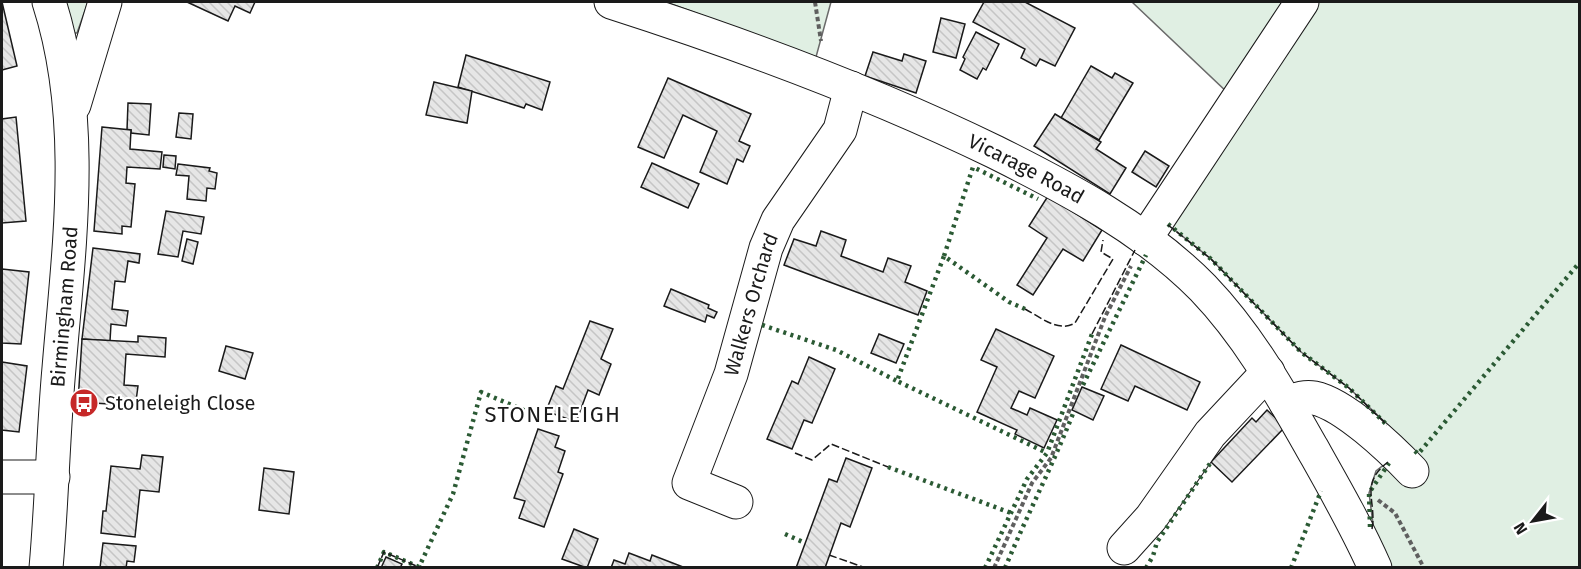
<svg xmlns="http://www.w3.org/2000/svg" width="1581" height="569" font-family="'Fira Sans',sans-serif">
<style>
.grass{fill:#e0efe3;stroke:#6a6a6a;stroke-width:1.5}
.building{fill:url(#building-back-hatch);stroke:#1a1a1a;stroke-width:1.5}
.lines{fill:none;stroke-linecap:round;stroke-linejoin:round}
.minor-casing{stroke:#1a1a1a;stroke-width:35}
.path{stroke:#5f5f5f;stroke-width:4;stroke-dasharray:4.5 3;stroke-linecap:butt}
.minor{stroke:#fff;stroke-width:33}
.hedge{stroke:#2b5a34;stroke-width:4.5;stroke-dasharray:3 4.5;stroke-linecap:butt}
.fence{stroke:#1a1a1a;stroke-width:1.5;stroke-dasharray:8 3;stroke-linecap:butt}
.labels{text-anchor:middle;dominant-baseline:central;stroke-width:4.5;stroke-linejoin:round;paint-order:stroke}
.street-label{font-size:20px;fill:#1a1a1a;stroke:#fff}
.poi-label{font-size:20px;fill:#1a1a1a;stroke:#fff;text-anchor:start}
.quarter-label{font-size:22px;letter-spacing:1.5px;fill:#1a1a1a;stroke:#fff}
</style>
<defs>
<pattern id="building-back-hatch" width="6" height="6" patternUnits="userSpaceOnUse" patternTransform="scale(1.5)"><rect width="6" height="6" fill="#e6e6e6"/><path d="M-1 5l2 2M0 0l6 6M5-1l2 2" fill="none" stroke="#c5c5c5"/></pattern>
</defs>
<rect width="100%" height="100%" fill="#fff"/>
<g class="grass">
<polygon points="62,2 88,2 77,33 70,33"/>
<polygon points="666,2 831,2 816,57"/>
<polygon points="1132,2 1285,2 1228,93"/>
<polygon points="1310,2 1579,2 1579,567 1385,567 1371,540 1373,524 1369,493 1376,471 1409,445 1349,388 1301,352 1211,259 1166,223"/>
</g>
<g class="building">
<polygon points="2,2 17,66 2,70"/>
<polygon points="187,2 255,2 250,13 235,6 228,21"/>
<polygon points="984,2 1025,2 1075,28 1055,66 1040,59 1036,66 1021,58 1025,49 973,22"/>
<polygon points="941,18 965,24 956,58 933,52"/>
<polygon points="976,32 999,44 986,70 983,68 977,79 960,70 965,59 963,57"/>
<polygon points="873,52 902,61 904,54 926,61 916,93 865,76"/>
<polygon points="466,55 550,82 542,110 526,104 524,108 458,87"/>
<polygon points="1091,66 1112,78 1115,73 1133,83 1099,140 1061,118"/>
<polygon points="668,78 751,114 739,141 750,146 743,162 737,159 727,184 700,172 717,131 683,115 664,158 638,147"/>
<polygon points="434,82 472,91 467,123 426,115"/>
<polygon points="128,103 151,104 149,135 131,133 131,130 127,130"/>
<polygon points="179,113 193,114 191,139 176,137"/>
<polygon points="1055,114 1101,142 1096,149 1126,168 1110,194 1034,146"/>
<polygon points="16,117 26,221 2,223 2,119"/>
<polygon points="102,127 131,130 130,149 162,152 160,169 127,167 126,183 135,184 131,227 122,226 122,234 94,231"/>
<polygon points="1145,151 1169,166 1156,187 1132,172"/>
<polygon points="164,155 176,156 175,169 163,167"/>
<polygon points="652,163 699,184 688,208 641,187"/>
<polygon points="178,164 210,168 209,171 217,173 215,189 207,188 206,201 187,199 189,176 176,175"/>
<polygon points="1048,196 1102,230 1083,261 1063,249 1033,295 1017,285 1047,238 1029,226"/>
<polygon points="166,211 204,217 201,234 183,231 178,257 158,254"/>
<polygon points="821,231 846,240 841,256 883,272 888,258 911,266 905,282 927,291 918,315 784,265 794,239 816,246"/>
<polygon points="187,239 198,242 193,264 182,261"/>
<polygon points="93,248 140,254 139,263 128,261 125,282 115,281 112,309 128,311 126,326 111,324 110,341 82,339"/>
<polygon points="2,269 29,272 21,344 2,343"/>
<polygon points="671,289 709,305 708,308 717,312 714,318 707,315 705,322 664,306"/>
<polygon points="590,321 613,329 601,359 611,364 599,395 588,390 576,422 546,411 556,386 563,389"/>
<polygon points="996,329 1054,356 1035,398 1019,391 1011,408 1027,415 1030,408 1057,420 1044,448 1015,434 1017,430 977,412 997,367 981,360"/>
<polygon points="879,334 904,344 896,363 871,353"/>
<polygon points="138,336 166,338 165,357 126,354 124,385 138,386 136,401 125,400 125,405 78,402 82,339 138,342"/>
<polygon points="1121,345 1200,382 1187,410 1135,386 1128,401 1101,389"/>
<polygon points="226,346 253,353 245,379 219,371"/>
<polygon points="809,357 835,369 812,423 804,420 792,449 767,439 792,381 798,384"/>
<polygon points="2,362 27,366 19,432 2,430"/>
<polygon points="1082,387 1104,396 1093,420 1072,410"/>
<polygon points="1267,410 1285,427 1232,482 1211,462 1252,418 1256,422"/>
<polygon points="538,429 559,436 555,447 565,451 558,472 563,474 544,527 519,518 525,501 514,498"/>
<polygon points="142,455 163,457 159,492 140,490 135,537 101,533 103,511 106,511 111,466 140,469"/>
<polygon points="846,458 872,468 850,527 841,523 825,568 796,568 829,479 837,482"/>
<polygon points="264,468 294,472 289,514 259,510"/>
<polygon points="574,529 598,539 587,568 562,559"/>
<polygon points="103,543 136,546 134,562 127,561 126,568 100,568"/>
<polygon points="629,553 650,561 652,555 683,567 611,568 614,560 625,564"/>
<polygon points="386,557 402,564 400,568 381,568"/>
</g>
<g class="lines">
<g class="minor-casing">
<g id="minor">
<path id="s1" d="M611 2C742 44 872 92 995 152 1069 189 1145 229 1203 288 1249 336 1280 392 1312 448 1334 487 1357 527 1375 568"/>
<polyline points="74,105 105,2"/>
<polyline points="1145,239 1302,2"/>
<path d="M1286 403C1295 400 1304 396 1314 398 1344 404 1391 449 1412 471"/>
<polyline points="2,477 53,477"/>
<path id="s2" d="M736 502 689 483 731 374 766 248 778 220 840 130 851 88"/>
<polyline points="1124,548 1151,518 1210,434 1268,372"/>
<path id="s3" d="M46 568C52 501 53 434 59 368 69 246 87 120 49 2"/>
</g>
</g>
<g class="path">
<polyline points="815,2 821,41"/>
<polyline points="1378,500 1395,513 1424,568"/>
<polyline points="994,568 1032,483 1051,458 1105,317 1131,266"/>
</g>
<use href="#minor" class="minor"/>
<g class="hedge">
<polyline points="1168,224 1211,259 1301,352 1349,388 1387,425"/>
<polyline points="944,256 973,167 1038,199"/>
<polyline points="1025,309 1009,302 944,256 897,381 1047,453"/>
<polyline points="762,325 836,350 897,381"/>
<polyline points="1083,385 1146,255"/>
<polyline points="1415,451 1418,454 1580,262"/>
<polyline points="888,467 1011,513"/>
<polyline points="1370,527 1369,493 1389,463"/>
<polyline points="785,534 805,543"/>
<polyline points="377,568 384,552 419,567"/>
<polyline points="421,568 419,567 453,494 481,392 540,417"/>
<polyline points="985,568 1027,479 1047,453 1092,334"/>
<path d="M1005 568C1027 515 1053 465 1074 411"/>
<polyline points="1146,568 1153,556 1157,542 1211,462"/>
<polyline points="1291,568 1321,491"/>
</g>
<g class="fence">
<polyline points="1168,225 1211,259 1301,352 1349,388 1387,425"/>
<path d="M1025 309C1040 317 1059 333 1075 323L1113 259 1101 252 1103 240"/>
<polyline points="1092,334 1135,250"/>
<polyline points="795,453 812,460 831,444 888,467"/>
<path d="M1372 529C1377 501 1359 484 1388 462"/>
<polyline points="829,555 866,568"/>
<polyline points="377,568 384,552 421,568"/>
</g>
</g>
<defs>
<g id="bus-disc" transform="scale(1.5)"><circle r="9.5" fill="#c62828" stroke="#fff"/><path d="M-5-6H5V4H4V6H2V4H-2V6H-4V4H-5ZM-3.5-4V0h7V-4ZM-3.5 1.2v1.5H-2V1.2ZM2 1.2v1.5H3.5V1.2Z" fill="#fff"/></g>
</defs>
<g fill-rule="evenodd">
<use href="#bus-disc" x="84" y="403"/>
</g>
<g class="labels">
<g class="street-label">
<text stroke="none"><textPath href="#s1" startOffset="448">Vicarage Road</textPath></text>
<text stroke="none"><textPath href="#s2" startOffset="240">Walkers Orchard</textPath></text>
<text stroke="none"><textPath href="#s3" startOffset="262">Birmingham Road</textPath></text>
</g>
<g class="poi-label">
<text x="105" y="403">Stoneleigh Close</text>
</g>
<g class="quarter-label">
<text x="553" y="414">STONELEIGH</text>
</g>
</g>
<rect width="1581" height="569" fill="none" stroke="#1a1a1a" stroke-width="6"/>
<g transform="translate(1533 521) rotate(239)" stroke="#ffffff" stroke-width="4.5" paint-order="stroke">
<path d="M0-4.5L10 22L0 15L-10 22Z" fill="#1a1a1a"/>
<text y="-9" font-size="16" font-weight="bold" text-anchor="middle" fill="#1a1a1a">N</text>
</g>
</svg>
